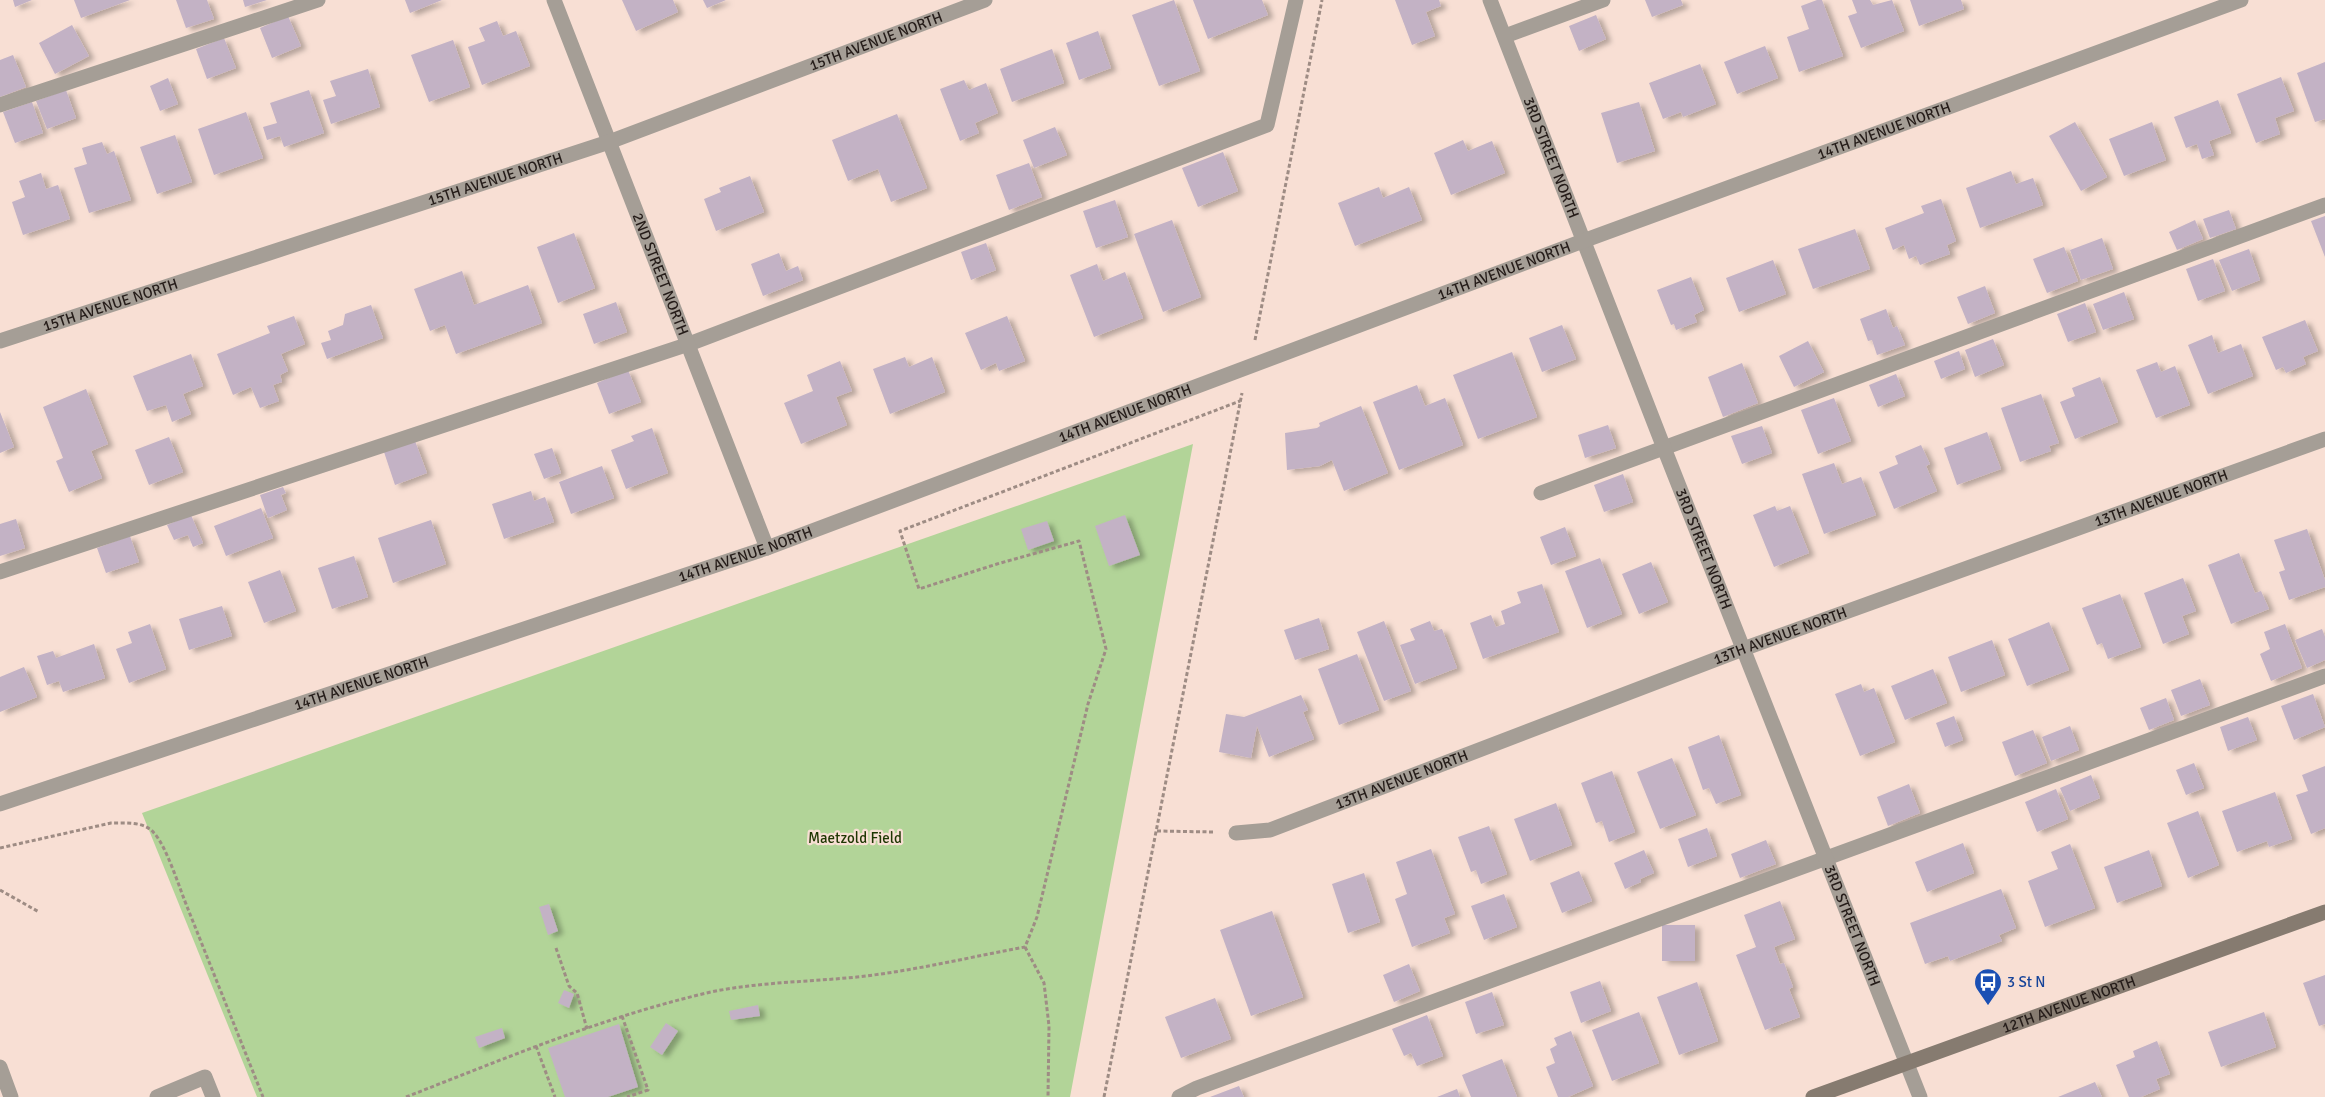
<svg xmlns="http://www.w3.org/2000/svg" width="2325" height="1097" font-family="Signika,sans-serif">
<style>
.green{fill:#b2d498}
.building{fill:#c3b2c5;filter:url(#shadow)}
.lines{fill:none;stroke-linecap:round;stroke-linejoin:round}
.path{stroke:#9e8c84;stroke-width:3;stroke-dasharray:4 2.5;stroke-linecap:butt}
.lane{stroke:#a59e96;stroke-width:15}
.street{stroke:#a59e96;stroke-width:15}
.secondary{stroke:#867b70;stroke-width:15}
.labels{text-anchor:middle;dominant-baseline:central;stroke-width:4.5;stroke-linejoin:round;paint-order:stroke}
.street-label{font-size:15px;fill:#251c19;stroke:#f8dfd4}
.park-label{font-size:15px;fill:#1e3602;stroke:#f8dfd4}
.transit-label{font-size:15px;fill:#164399;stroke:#f8dfd4;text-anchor:start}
</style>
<defs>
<filter id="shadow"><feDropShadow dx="5.5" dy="3" stdDeviation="2.5" flood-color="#0004"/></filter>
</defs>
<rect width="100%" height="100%" fill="#f8dfd4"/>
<polygon class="green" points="1193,444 1070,1097 257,1097 142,813"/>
<g class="building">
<polygon points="13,0 32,0 15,7"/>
<polygon points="74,0 130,0 81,18"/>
<polygon points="176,0 207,0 214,19 186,28"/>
<polygon points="243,0 267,0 245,7"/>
<polygon points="405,0 442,0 410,13"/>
<polygon points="622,0 673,0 678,12 636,31"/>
<polygon points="703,0 726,0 707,8"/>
<polygon points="1174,0 1200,71 1159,86 1132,15"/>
<polygon points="1193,0 1262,0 1268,15 1208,39"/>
<polygon points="1395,0 1439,0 1441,6 1426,12 1435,36 1412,45"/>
<polygon points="1645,0 1681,0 1683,5 1652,17"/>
<polygon points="1817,0 1822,0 1843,56 1799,72 1787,37 1809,29 1801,6"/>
<polygon points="1852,0 1870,0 1873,5 1892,0 1904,31 1861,48 1848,16 1857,13"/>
<polygon points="1910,0 1961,0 1964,9 1919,26"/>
<polygon points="1596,15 1606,39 1579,51 1569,26"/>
<polygon points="288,16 301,46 272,58 260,28"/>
<polygon points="497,21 503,36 516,31 530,66 482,85 468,47 485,41 479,28"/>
<polygon points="72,25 89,56 55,74 39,43"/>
<polygon points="1098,31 1111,68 1079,80 1066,43"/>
<polygon points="224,38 236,68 207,79 196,49"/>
<polygon points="453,40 470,87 429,102 411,55"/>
<polygon points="1765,46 1778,78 1737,94 1724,62"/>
<polygon points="1052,49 1064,83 1012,102 1000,69"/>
<polygon points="13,55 26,87 0,97 0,60"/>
<polygon points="2325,62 2325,119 2315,122 2297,73"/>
<polygon points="1700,64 1716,104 1683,117 1681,112 1663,119 1649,83"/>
<polygon points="368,69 380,107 331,124 323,100 336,96 330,81"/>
<polygon points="2281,77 2294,111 2275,118 2280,134 2256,143 2237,94"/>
<polygon points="168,78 178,104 160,111 150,86"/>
<polygon points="964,80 969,90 986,83 998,113 975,123 979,133 960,141 940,89"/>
<polygon points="66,90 76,118 47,129 36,101"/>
<polygon points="309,90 324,133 284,147 280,136 267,140 263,127 277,123 270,103"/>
<polygon points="2218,100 2231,133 2209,141 2214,155 2202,159 2197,144 2186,148 2174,117"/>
<polygon points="32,102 43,133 15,143 3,112"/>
<polygon points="1639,102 1655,151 1617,163 1601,113"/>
<polygon points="246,112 263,158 214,175 198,129"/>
<polygon points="897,114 927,188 891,202 878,169 848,181 832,140"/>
<polygon points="2075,122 2107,177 2081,191 2049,136"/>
<polygon points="2152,122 2166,160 2124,176 2109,139"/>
<polygon points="1055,127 1067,155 1034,168 1023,140"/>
<polygon points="175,135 192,182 157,194 140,147"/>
<polygon points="1463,140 1468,151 1492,141 1505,173 1451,195 1434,153"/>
<polygon points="102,142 107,154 114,151 131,200 89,213 74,168 87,164 82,148"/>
<polygon points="1223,152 1238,191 1198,207 1182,168"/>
<polygon points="1029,163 1042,197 1009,210 996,175"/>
<polygon points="2011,171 2016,184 2033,178 2043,205 1980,228 1966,188"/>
<polygon points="41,173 46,189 58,185 70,219 23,235 12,202 25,197 19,181"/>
<polygon points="750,176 764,212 716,231 704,199 721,192 719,188"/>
<polygon points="1379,187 1383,198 1409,187 1422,220 1355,246 1338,203"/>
<polygon points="1941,199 1956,241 1947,245 1950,254 1920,265 1916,256 1909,259 1904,245 1893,250 1885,228 1924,213 1921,206"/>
<polygon points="1115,200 1128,237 1096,248 1083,211"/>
<polygon points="2229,210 2236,229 2210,238 2203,219"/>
<polygon points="2325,216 2325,257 2311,221"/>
<polygon points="1172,220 1201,297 1163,312 1134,234"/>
<polygon points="2195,220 2203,239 2177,250 2169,232"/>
<polygon points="1855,229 1870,269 1813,289 1798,249"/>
<polygon points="574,233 595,288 558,303 537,247"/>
<polygon points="2102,238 2113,269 2081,280 2070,250"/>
<polygon points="986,243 996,270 971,280 961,252"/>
<polygon points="2064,247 2078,281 2047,293 2033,259"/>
<polygon points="2249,249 2260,280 2232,291 2219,260"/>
<polygon points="779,253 786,271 798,266 803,280 763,296 751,264"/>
<polygon points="2213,259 2225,291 2198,301 2186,269"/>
<polygon points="1773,260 1786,294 1739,312 1726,278"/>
<polygon points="1097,264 1103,281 1125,272 1143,318 1094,337 1070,275"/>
<polygon points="462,271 474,305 528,285 542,323 456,354 445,325 430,331 414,289"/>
<polygon points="1691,277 1704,310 1694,315 1697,322 1676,330 1674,324 1671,325 1657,290"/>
<polygon points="1985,286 1995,313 1968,324 1957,297"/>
<polygon points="2124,292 2134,319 2103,330 2093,304"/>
<polygon points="616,302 627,332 594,344 583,314"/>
<polygon points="2085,303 2096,332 2068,342 2057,314"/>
<polygon points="371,305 383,338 327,359 321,343 331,340 328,331 343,325 345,314"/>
<polygon points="1886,309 1893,328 1897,326 1905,345 1877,355 1872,340 1868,341 1860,319"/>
<polygon points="294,316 305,344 281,354 288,371 280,375 282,382 273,385 279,401 260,408 251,387 233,395 217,354 270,333 267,326"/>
<polygon points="1007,316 1025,361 999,371 996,363 981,370 965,333"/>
<polygon points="2305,320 2318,351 2303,357 2306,364 2286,373 2283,367 2276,370 2262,337"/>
<polygon points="1562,325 1576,359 1542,372 1529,338"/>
<polygon points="2212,335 2218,353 2241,344 2253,376 2208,394 2188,345"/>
<polygon points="1993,339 2004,365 1975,377 1965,350"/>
<polygon points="1808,341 1824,372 1794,387 1779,356"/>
<polygon points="1959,351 1965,369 1941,379 1934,361"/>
<polygon points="1512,352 1537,417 1478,439 1453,375"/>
<polygon points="191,354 203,386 183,394 191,414 172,422 166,405 147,411 133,376"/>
<polygon points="905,357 909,367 932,357 945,392 890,414 873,369"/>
<polygon points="840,361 852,391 836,397 847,425 801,444 784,403 813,391 807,375"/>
<polygon points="2157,362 2161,372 2175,366 2190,405 2156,418 2136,370"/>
<polygon points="1742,363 1758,403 1723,417 1708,377"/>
<polygon points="628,370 641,402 609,414 597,383"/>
<polygon points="1896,374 1905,396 1878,407 1869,385"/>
<polygon points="2100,377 2118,422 2075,439 2060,402 2075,396 2072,388"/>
<polygon points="1417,385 1425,406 1445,398 1463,445 1399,470 1373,402"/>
<polygon points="86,389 108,444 91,451 102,478 69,492 56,461 63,458 43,407"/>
<polygon points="2041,394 2059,443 2049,446 2051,451 2020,462 2001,408"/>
<polygon points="1834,398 1851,441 1818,454 1801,410"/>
<polygon points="1361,406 1388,473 1344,491 1332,460 1320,466 1287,470 1285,433 1317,428 1320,426 1319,423"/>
<polygon points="0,412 14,447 0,453"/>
<polygon points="1608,425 1616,448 1585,458 1578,435"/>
<polygon points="1762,426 1772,453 1742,464 1731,436"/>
<polygon points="652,428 668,473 626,489 611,450 634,441 631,436"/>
<polygon points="1987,432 2001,469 1957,485 1944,448"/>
<polygon points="169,437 183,472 149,485 135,450"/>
<polygon points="415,441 427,473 395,485 384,452"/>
<polygon points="1921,445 1930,464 1926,466 1937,491 1894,509 1879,472 1898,464 1895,456"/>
<polygon points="552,448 561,473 544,479 534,454"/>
<polygon points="1834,463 1842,484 1861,477 1876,515 1824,534 1802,474"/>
<polygon points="602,466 614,498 571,514 559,482"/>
<polygon points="1623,474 1633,502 1604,512 1594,485"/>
<polygon points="283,487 286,493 281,495 287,510 268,518 260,495"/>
<polygon points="531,491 534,501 545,497 554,522 504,539 492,504"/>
<polygon points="1775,506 1777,511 1790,506 1809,553 1774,567 1753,515"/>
<polygon points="261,508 273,538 226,556 214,526"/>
<polygon points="191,515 203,543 193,547 188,535 174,540 167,525"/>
<polygon points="1125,515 1140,555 1109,566 1095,526"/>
<polygon points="16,519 25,548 0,556 0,524"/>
<polygon points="431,520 446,564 393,583 378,538"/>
<polygon points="1047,521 1054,541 1028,550 1021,529"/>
<polygon points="1565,527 1576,556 1551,565 1540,537"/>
<polygon points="2307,529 2325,580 2325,587 2289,600 2279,572 2285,570 2274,540"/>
<polygon points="130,536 139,562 106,573 97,548"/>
<polygon points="2239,553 2255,593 2261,591 2269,609 2231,624 2208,565"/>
<polygon points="354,556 368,597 332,609 318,568"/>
<polygon points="1600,558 1622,614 1587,628 1565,571"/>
<polygon points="1651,562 1668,602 1639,614 1622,574"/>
<polygon points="280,570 296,611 264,623 248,582"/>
<polygon points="2183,578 2196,611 2182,616 2189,634 2163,644 2144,593"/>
<polygon points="1542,584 1559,632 1483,659 1470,623 1491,615 1496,627 1505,624 1501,611 1521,603 1517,592"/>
<polygon points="2120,594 2141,647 2108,659 2102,643 2097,645 2082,608"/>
<polygon points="222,606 232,636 189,650 179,619"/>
<polygon points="1319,618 1329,649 1295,660 1284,630"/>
<polygon points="1384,621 1411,691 1384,701 1357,632"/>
<polygon points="1430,621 1434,631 1442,629 1457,668 1415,684 1400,645 1415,640 1410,629"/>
<polygon points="2049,622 2069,670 2027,686 2008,639"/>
<polygon points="150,624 166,669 129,683 116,649 132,643 128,632"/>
<polygon points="2285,624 2302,668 2271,681 2260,654 2270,649 2264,632"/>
<polygon points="2322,629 2325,637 2325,660 2307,668 2295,640"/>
<polygon points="1992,640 2005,675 1961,692 1948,657"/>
<polygon points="94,644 105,678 63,692 59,681 47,685 37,656 53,651 56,658"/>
<polygon points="1357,654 1379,710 1339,725 1318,669"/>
<polygon points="24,667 37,697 0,712 0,677"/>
<polygon points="1933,669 1947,703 1905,720 1891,686"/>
<polygon points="2200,679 2210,705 2181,716 2171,690"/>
<polygon points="1861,684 1864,692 1874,688 1895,742 1860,756 1835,694"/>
<polygon points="2313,694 2325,727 2294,740 2281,706"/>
<polygon points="1301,695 1308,710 1303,712 1314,739 1269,757 1257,726 1251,758 1219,752 1226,714 1244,717"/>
<polygon points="2166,698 2174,720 2149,730 2140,708"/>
<polygon points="1954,716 1963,740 1945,747 1936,723"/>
<polygon points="2248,717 2257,740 2228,751 2220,727"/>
<polygon points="2070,726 2079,750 2051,761 2042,737"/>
<polygon points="2033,730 2047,763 2015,776 2002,742"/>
<polygon points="1719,735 1741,795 1716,804 1709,788 1703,790 1688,747"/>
<polygon points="1672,758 1696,815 1660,829 1637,772"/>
<polygon points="2194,763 2204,788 2186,795 2176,770"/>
<polygon points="2325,766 2325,828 2311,834 2296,795 2308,791 2302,775"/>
<polygon points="1612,771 1635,832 1609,842 1602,821 1596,823 1581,783"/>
<polygon points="2091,775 2100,798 2070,811 2060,788"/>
<polygon points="1909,784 1920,813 1888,826 1877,797"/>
<polygon points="2056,789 2068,819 2037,832 2025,802"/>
<polygon points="2275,792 2292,839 2269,847 2267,841 2237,852 2222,811"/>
<polygon points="1556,803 1572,845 1530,861 1514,819"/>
<polygon points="2198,811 2219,865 2188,878 2167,823"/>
<polygon points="1489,826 1507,874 1481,884 1476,870 1471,872 1458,837"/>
<polygon points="1707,828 1717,856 1688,867 1678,839"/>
<polygon points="1766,840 1776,864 1740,878 1731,854"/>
<polygon points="1963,843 1974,873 1927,892 1915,862"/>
<polygon points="2070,844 2095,908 2045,927 2028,881 2058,869 2051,852"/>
<polygon points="1431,849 1455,914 1444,918 1450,933 1412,947 1395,899 1407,894 1396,862"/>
<polygon points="1644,850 1654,873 1640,879 1641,882 1625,889 1614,863"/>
<polygon points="2149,850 2162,886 2117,903 2104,867"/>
<polygon points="1579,871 1592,901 1562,913 1550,883"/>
<polygon points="1364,873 1380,922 1348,933 1332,884"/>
<polygon points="2001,889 2016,928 1999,935 2002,941 1950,961 1948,956 1925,964 1910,923"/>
<polygon points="1504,894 1517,927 1484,940 1471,906"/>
<polygon points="1780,901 1795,939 1774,947 1780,964 1784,963 1793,987 1789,989 1800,1017 1765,1030 1736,955 1756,947 1744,915"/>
<polygon points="549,904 558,931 548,935 539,907"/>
<polygon points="1272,911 1303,997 1251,1016 1220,930"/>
<rect x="1662" y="925" width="33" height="36"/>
<polygon points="1409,964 1420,991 1394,1002 1383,975"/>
<polygon points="2325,975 2325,1024 2319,1026 2303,983"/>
<polygon points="1600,981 1611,1011 1581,1023 1570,992"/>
<polygon points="1697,982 1718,1041 1679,1055 1657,997"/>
<polygon points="564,990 574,994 569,1008 558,1003"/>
<polygon points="1492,992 1504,1025 1476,1034 1465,1002"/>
<polygon points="1215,998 1231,1039 1181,1058 1165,1017"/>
<polygon points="758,1005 760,1016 731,1020 729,1011"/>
<polygon points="1639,1012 1659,1063 1612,1081 1592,1030"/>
<polygon points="2264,1012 2276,1047 2221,1067 2208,1032"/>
<polygon points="1427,1015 1443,1056 1417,1066 1411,1053 1404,1056 1392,1029"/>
<polygon points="666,1023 678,1031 662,1055 650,1047"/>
<polygon points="619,1024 638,1087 608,1097 565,1097 548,1048"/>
<polygon points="502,1028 505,1038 479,1048 475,1037"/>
<polygon points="1571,1031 1593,1086 1568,1097 1558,1097 1546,1067 1555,1063 1550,1049 1557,1045 1554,1038"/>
<polygon points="2157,1041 2170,1074 2156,1079 2160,1089 2141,1097 2129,1097 2116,1065 2135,1057 2133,1051"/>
<polygon points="1502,1059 1517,1097 1471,1097 1462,1075"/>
<polygon points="2095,1082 2102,1097 2058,1097"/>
<polygon points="1239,1086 1244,1097 1210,1097"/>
<polygon points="1457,1089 1460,1097 1437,1097"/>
</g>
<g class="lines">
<g class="path">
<polyline points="1255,340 1322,0"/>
<polyline points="1157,831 1215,832"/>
<path d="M0 848 111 823C125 823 144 821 154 833 167 847 180 890 188 909 213 972 238 1034 263 1097"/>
<polyline points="0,890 39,912"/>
<polyline points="1025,947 1044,983 1049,1026 1048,1097"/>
<polyline points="556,948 569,986 577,993 587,1029"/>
<polyline points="622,1016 648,1090 627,1097"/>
<polyline points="536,1046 555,1097"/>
<path d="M406 1097C506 1058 606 1016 711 992 759 982 808 982 857 977 913 971 970 957 1025 947L1037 917 1088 704 1106 649 1079 541 997 564 919 589 900 531 1240 401"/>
<polyline points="1104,1097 1242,393"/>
</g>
<g class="lane">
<polyline points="1505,36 1603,0"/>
<polyline points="0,105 318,0"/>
<polyline points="1541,493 2325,205"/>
<polyline points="0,572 689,344 1267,125 1296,0"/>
<polyline points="157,1097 205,1077 213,1097"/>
<polyline points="1179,1097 1197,1088 2325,676"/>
</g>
<g class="street">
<path id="s1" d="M554 0 767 548"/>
<path id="s2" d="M1490 0 1664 448 1920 1097"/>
<path id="s3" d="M0 341 609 142 985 0"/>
<path id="s4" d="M0 804 767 548 1583 241 2241 0"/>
<path id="s5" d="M1236 833 1270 830 1743 649 2325 439"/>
<polyline points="0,1067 11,1097"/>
</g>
<path class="secondary" id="s6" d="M1813 1097 2325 912"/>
</g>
<defs>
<g id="bus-pin" transform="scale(1.4375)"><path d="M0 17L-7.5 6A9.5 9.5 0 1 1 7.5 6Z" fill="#1a4fb4" stroke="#f8dfd4"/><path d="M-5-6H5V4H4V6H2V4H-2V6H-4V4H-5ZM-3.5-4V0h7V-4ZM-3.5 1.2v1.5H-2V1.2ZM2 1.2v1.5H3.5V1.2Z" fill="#fff"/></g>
</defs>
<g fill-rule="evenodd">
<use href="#bus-pin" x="1988" y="982"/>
</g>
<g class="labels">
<g class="street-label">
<text stroke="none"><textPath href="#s3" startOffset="926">15TH AVENUE NORTH</textPath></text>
<text stroke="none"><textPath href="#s4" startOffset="2001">14TH AVENUE NORTH</textPath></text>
<text stroke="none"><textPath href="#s2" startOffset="169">3RD STREET NORTH</textPath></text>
<text stroke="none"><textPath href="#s3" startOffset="521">15TH AVENUE NORTH</textPath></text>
<text stroke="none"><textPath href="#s4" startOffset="1596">14TH AVENUE NORTH</textPath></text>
<text stroke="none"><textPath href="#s1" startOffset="294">2ND STREET NORTH</textPath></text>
<text stroke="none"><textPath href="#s3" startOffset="116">15TH AVENUE NORTH</textPath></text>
<text stroke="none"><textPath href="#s4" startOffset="1191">14TH AVENUE NORTH</textPath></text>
<text stroke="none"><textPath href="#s5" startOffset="985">13TH AVENUE NORTH</textPath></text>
<text stroke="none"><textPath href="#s2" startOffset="589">3RD STREET NORTH</textPath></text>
<text stroke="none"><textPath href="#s4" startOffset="786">14TH AVENUE NORTH</textPath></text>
<text stroke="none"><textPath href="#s5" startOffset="580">13TH AVENUE NORTH</textPath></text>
<text stroke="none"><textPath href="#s4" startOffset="381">14TH AVENUE NORTH</textPath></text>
<text stroke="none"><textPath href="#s5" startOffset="175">13TH AVENUE NORTH</textPath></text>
<text stroke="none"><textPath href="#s2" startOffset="994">3RD STREET NORTH</textPath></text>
<text stroke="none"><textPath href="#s6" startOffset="272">12TH AVENUE NORTH</textPath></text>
</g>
<g class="park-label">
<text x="855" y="838">Maetzold Field</text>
</g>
<g class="transit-label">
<text x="2007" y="982">3 St N</text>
</g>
</g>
</svg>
